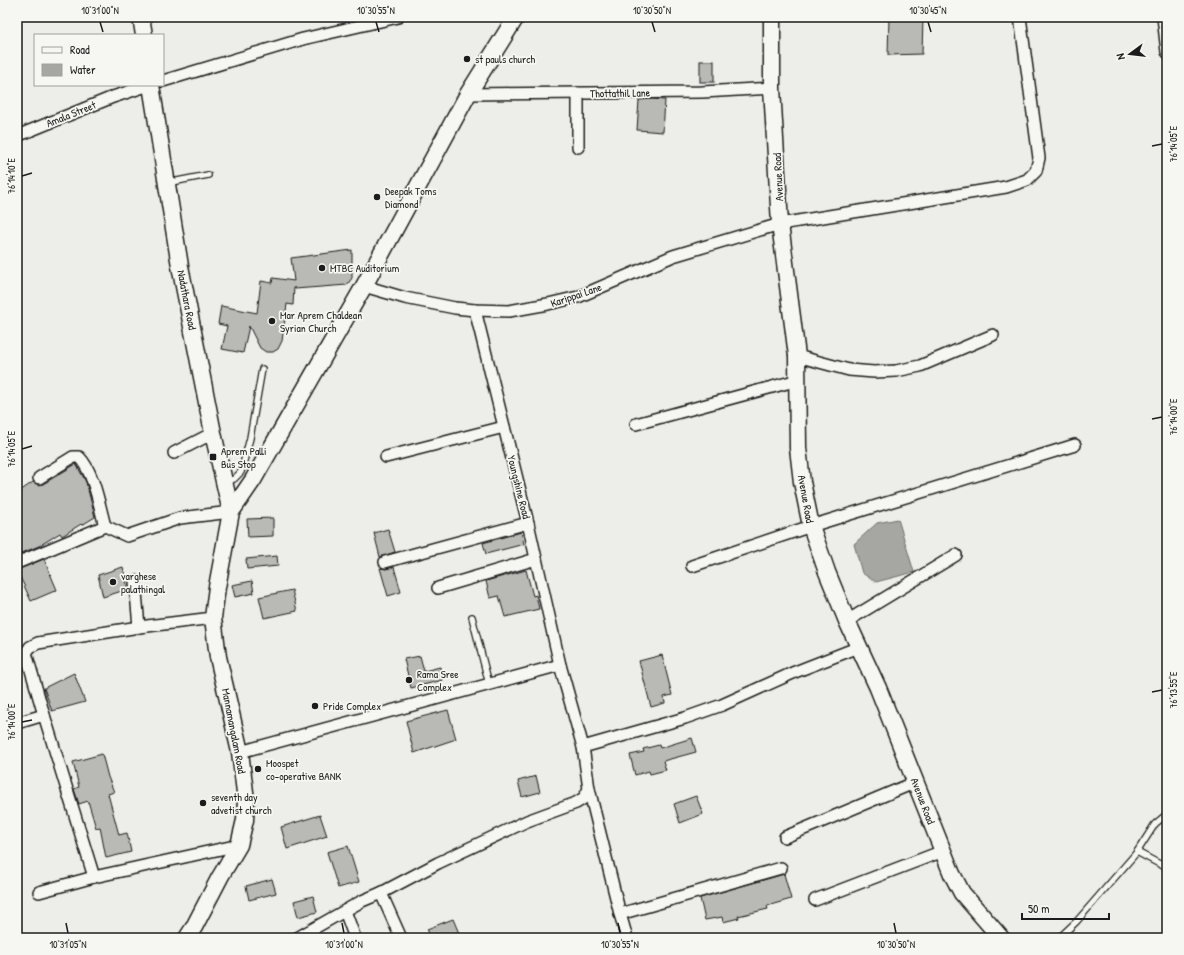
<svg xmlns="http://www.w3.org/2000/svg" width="1184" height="955" font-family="'Patrick Hand',sans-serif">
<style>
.water{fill:#a6a6a3;stroke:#6f6f6d}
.building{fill:#b9b9b6;stroke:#1c1c1c}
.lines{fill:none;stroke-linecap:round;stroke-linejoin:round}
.lane-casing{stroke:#1c1c1c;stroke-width:8}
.street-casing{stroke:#1c1c1c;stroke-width:14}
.secondary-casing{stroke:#1c1c1c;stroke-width:19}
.lane{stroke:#f6f6f2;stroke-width:5.5}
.street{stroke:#f6f6f2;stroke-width:11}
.secondary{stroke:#f6f6f2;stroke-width:16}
.ticks{fill:none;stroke:#1c1c1c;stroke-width:1.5}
.poi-dot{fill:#1c1c1c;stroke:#f6f6f2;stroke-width:1.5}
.labels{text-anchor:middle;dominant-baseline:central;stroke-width:3.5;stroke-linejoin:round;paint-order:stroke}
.poi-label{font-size:11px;fill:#1c1c1c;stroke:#f6f6f2;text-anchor:start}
.street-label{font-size:11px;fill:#1c1c1c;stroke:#f6f6f2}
.neatline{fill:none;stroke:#1c1c1c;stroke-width:1.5}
.ticks-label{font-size:10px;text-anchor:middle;fill:#1c1c1c}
</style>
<rect width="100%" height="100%" fill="#edede9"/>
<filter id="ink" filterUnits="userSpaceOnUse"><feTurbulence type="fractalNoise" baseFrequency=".025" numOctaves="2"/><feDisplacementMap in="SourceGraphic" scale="8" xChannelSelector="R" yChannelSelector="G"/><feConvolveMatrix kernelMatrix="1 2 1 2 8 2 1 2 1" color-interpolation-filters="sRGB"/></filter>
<g filter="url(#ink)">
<polygon class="water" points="898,519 914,572 876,582 862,573 854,544 877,523"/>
<g class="building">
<polygon points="889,17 923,17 922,54 888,55"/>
<rect x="700" y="61" width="14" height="21"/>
<polygon points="652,99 665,100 663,132 637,130 639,100"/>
<polygon points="352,250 352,278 347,285 295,289 294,287 293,305 287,304 282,341 278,349 273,352 266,352 260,348 249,326 243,353 222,349 227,326 218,324 221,306 257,313 261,281 272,283 273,278 294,281 291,258"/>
<polygon points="76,464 86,482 95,517 82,525 81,524 62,536 60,533 39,546 17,555 17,493 33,482 39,485 43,484"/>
<polygon points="273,518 273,536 248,537 247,519"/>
<polygon points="388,529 395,552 380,557 374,533"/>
<polygon points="521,532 524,544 486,554 483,543"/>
<polygon points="277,556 278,566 247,569 246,559"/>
<polygon points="44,559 57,590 31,601 17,570"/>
<polygon points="123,567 128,589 103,597 98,575"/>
<polygon points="394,567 401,592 388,596 380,568 386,569"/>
<polygon points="526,570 533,596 536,595 539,609 505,617 499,596 490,598 486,581"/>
<polygon points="252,581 254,593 235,597 232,585"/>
<polygon points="292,590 297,611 264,618 259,597"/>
<polygon points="662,655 672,695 664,697 665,703 651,707 639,661"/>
<polygon points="420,656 424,671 440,667 443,680 411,688 404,659"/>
<polygon points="74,673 85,702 52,711 44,688"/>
<polygon points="448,710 456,739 414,753 406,721"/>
<polygon points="692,738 696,752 663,761 666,770 650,774 649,771 635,775 630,755 644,752 643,749 659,745 660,748"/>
<polygon points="102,754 108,777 114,792 108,794 119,835 127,833 131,852 106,858 100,827 96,828 88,801 79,804 74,789 79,787 73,762"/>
<polygon points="536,776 540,792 522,797 518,781"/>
<polygon points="696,796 703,814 680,823 674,804"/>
<polygon points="320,815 327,836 287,849 281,827"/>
<polygon points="348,846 359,882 338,888 327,852"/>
<polygon points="784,874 791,899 767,906 768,909 738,916 739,918 723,922 722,917 705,920 700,898"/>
<polygon points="272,879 276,893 249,900 246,886"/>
<polygon points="313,896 317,912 298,917 294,901"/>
<polygon points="453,919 461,938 431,938 427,929"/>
</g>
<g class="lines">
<g class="lane-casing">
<g id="lane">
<polyline points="167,183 208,175"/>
<polyline points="225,482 234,479 241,472 250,438 262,369"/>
<polyline points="472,617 489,684"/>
<polyline points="1137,852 1167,868"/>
<polyline points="1059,938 1077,921 1137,852 1155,824 1167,814"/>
</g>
</g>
<g class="street-casing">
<g id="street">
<polyline points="1163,17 1167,52"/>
<polyline points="163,81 303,39 398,17"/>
<polyline points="578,93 578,147"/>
<polyline points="468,94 702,92 772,88"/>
<polyline points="17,136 113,97 149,85"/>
<polyline points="364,286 405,298 455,308 475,310 509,311 548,304 578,297 673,256 780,224 1006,187 1027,180 1036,171 1039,158 1020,17"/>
<polyline points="797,356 849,370 874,372 896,371 920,366 993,335"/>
<polyline points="636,424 798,380"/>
<polyline points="174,453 213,433"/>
<polyline points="386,457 504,427"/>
<path d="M39 478 73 457H79C94 472 99 505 105 526"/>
<polyline points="385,562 528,523"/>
<polyline points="17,563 105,526 127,536 180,518 231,512"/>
<polyline points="692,566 811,526 1075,445"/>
<polyline points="135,581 139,627"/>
<polyline points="438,588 536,559"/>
<polyline points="847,621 956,555"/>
<polyline points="44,715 26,653 30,647 38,643 139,627 213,618"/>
<polyline points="17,723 44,715 94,877 239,845"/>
<polyline points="583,747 685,718 722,705 795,672 859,647"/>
<polyline points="240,752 560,665"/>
<polyline points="589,789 620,914 627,938"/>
<polyline points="785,837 916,782"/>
<polyline points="39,892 94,877"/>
<polyline points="381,893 401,938"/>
<polyline points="815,900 943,851"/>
<polyline points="345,911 355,938"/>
<polyline points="620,914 781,868"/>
<polyline points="297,938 362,901 381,893 438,863 527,821 576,803 584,798 589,789 583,747 560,665 528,523 475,310"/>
</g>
</g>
<g class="secondary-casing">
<g id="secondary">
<polyline points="141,17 144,35"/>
<polyline points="772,17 772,88 780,224 797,356 798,448 802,482 811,526 827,572 847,621 878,688 952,874 962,893 1001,938"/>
<polyline points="151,85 180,266 213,433 231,512"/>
<polyline points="187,938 194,927 220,877 239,845 245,820 246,800 240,752 218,657 213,618 217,587 231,512 253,480 364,286 468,94 516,17"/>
</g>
</g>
<use href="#lane" class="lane"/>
<use href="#street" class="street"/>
<use href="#secondary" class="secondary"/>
</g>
</g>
<path class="ticks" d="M100 22 103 32M376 22 379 32M652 22 655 32M928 22 931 32M1152 146 1162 144M22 176 32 173M1152 419 1162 417M22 449 32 446M1152 692 1162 690M22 722 32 720M66 923 68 933M342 923 344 933M618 923 620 933M894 923 896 933"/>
<g class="poi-dot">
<circle cx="467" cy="59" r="4"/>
<circle cx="377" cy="197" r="4"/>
<circle cx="322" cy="268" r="4"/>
<circle cx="272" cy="321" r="4"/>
<rect x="209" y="453" width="8" height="8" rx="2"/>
<circle cx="113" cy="582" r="4"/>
<circle cx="409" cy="680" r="4"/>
<circle cx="315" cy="706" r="4"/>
<circle cx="258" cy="769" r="4"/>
<circle cx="203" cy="803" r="4"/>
</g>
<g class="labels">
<g class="poi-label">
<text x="475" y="59">st pauls church</text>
<text x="385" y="191">Deepak Toms<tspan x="385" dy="13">Diamond</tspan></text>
<text x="330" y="268">MTBC Auditorium</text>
<text x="280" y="315">Mar Aprem Chaldean<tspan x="280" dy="13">Syrian Church</tspan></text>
<text x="221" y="451">Aprem Palli<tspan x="221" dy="13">Bus Stop</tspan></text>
<text x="121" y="576">varghese<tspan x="121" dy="13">palathingal</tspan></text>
<text x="417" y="674">Rama Sree<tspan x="417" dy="13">Complex</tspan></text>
<text x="323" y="706">Pride Complex</text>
<text x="266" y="763">Moospet<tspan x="266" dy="13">co-operative BANK</tspan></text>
<text x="211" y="797">seventh day<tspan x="211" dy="13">advetist church</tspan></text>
</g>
<g class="street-label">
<text transform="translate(620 93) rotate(-1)">Thottathil Lane</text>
<text transform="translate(71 114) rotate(-22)">Amala Street</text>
<text transform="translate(778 177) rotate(-93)">Avenue Road</text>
<text transform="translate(576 295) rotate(-19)">Karippai Lane</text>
<text transform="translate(187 300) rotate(79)">Nadathara Road</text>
<text transform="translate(519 487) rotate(76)">Youngshine Road</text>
<text transform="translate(806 499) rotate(80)">Avenue Road</text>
<text transform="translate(234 731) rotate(79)">Mannamangalam Road</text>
<text transform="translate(923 801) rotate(69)">Avenue Road</text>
</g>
</g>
<rect width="1184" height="955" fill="none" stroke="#f6f6f2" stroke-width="44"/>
<rect x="34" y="34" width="130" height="52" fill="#f6f6f2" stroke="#9f9f9c"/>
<rect x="42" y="47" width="20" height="6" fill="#f6f6f2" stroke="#9f9f9c"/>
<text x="70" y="54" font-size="12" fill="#1c1c1c">Road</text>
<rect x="42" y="64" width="20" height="12" fill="#a6a6a3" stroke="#9f9f9c"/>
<text x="70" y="74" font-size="12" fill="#1c1c1c">Water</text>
<g transform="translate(1130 54) rotate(255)" stroke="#f6f6f2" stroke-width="3" paint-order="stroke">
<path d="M0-3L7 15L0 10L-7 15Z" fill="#1c1c1c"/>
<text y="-6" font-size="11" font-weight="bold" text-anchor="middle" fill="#1c1c1c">N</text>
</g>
<path d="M1022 913v6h87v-6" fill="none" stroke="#1c1c1c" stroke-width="2"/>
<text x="1028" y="913" font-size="12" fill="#1c1c1c" stroke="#f6f6f2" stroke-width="3" paint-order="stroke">50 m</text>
<rect x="22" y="22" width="1140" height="911" class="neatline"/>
<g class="ticks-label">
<text x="100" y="14">10°31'00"N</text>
<text x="376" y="14">10°30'55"N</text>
<text x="652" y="14">10°30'50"N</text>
<text x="928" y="14">10°30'45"N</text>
<text transform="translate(1173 144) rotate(-90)" y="4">76°14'05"E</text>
<text transform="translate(11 176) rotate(-90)" y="4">76°14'10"E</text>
<text transform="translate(1173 417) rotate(-90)" y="4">76°14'00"E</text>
<text transform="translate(11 449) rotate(-90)" y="4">76°14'05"E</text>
<text transform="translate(1173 690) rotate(-90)" y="4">76°13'55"E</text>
<text transform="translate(11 722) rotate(-90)" y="4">76°14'00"E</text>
<text x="68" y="948">10°31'05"N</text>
<text x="344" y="948">10°31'00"N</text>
<text x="620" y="948">10°30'55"N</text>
<text x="896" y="948">10°30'50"N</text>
</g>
</svg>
